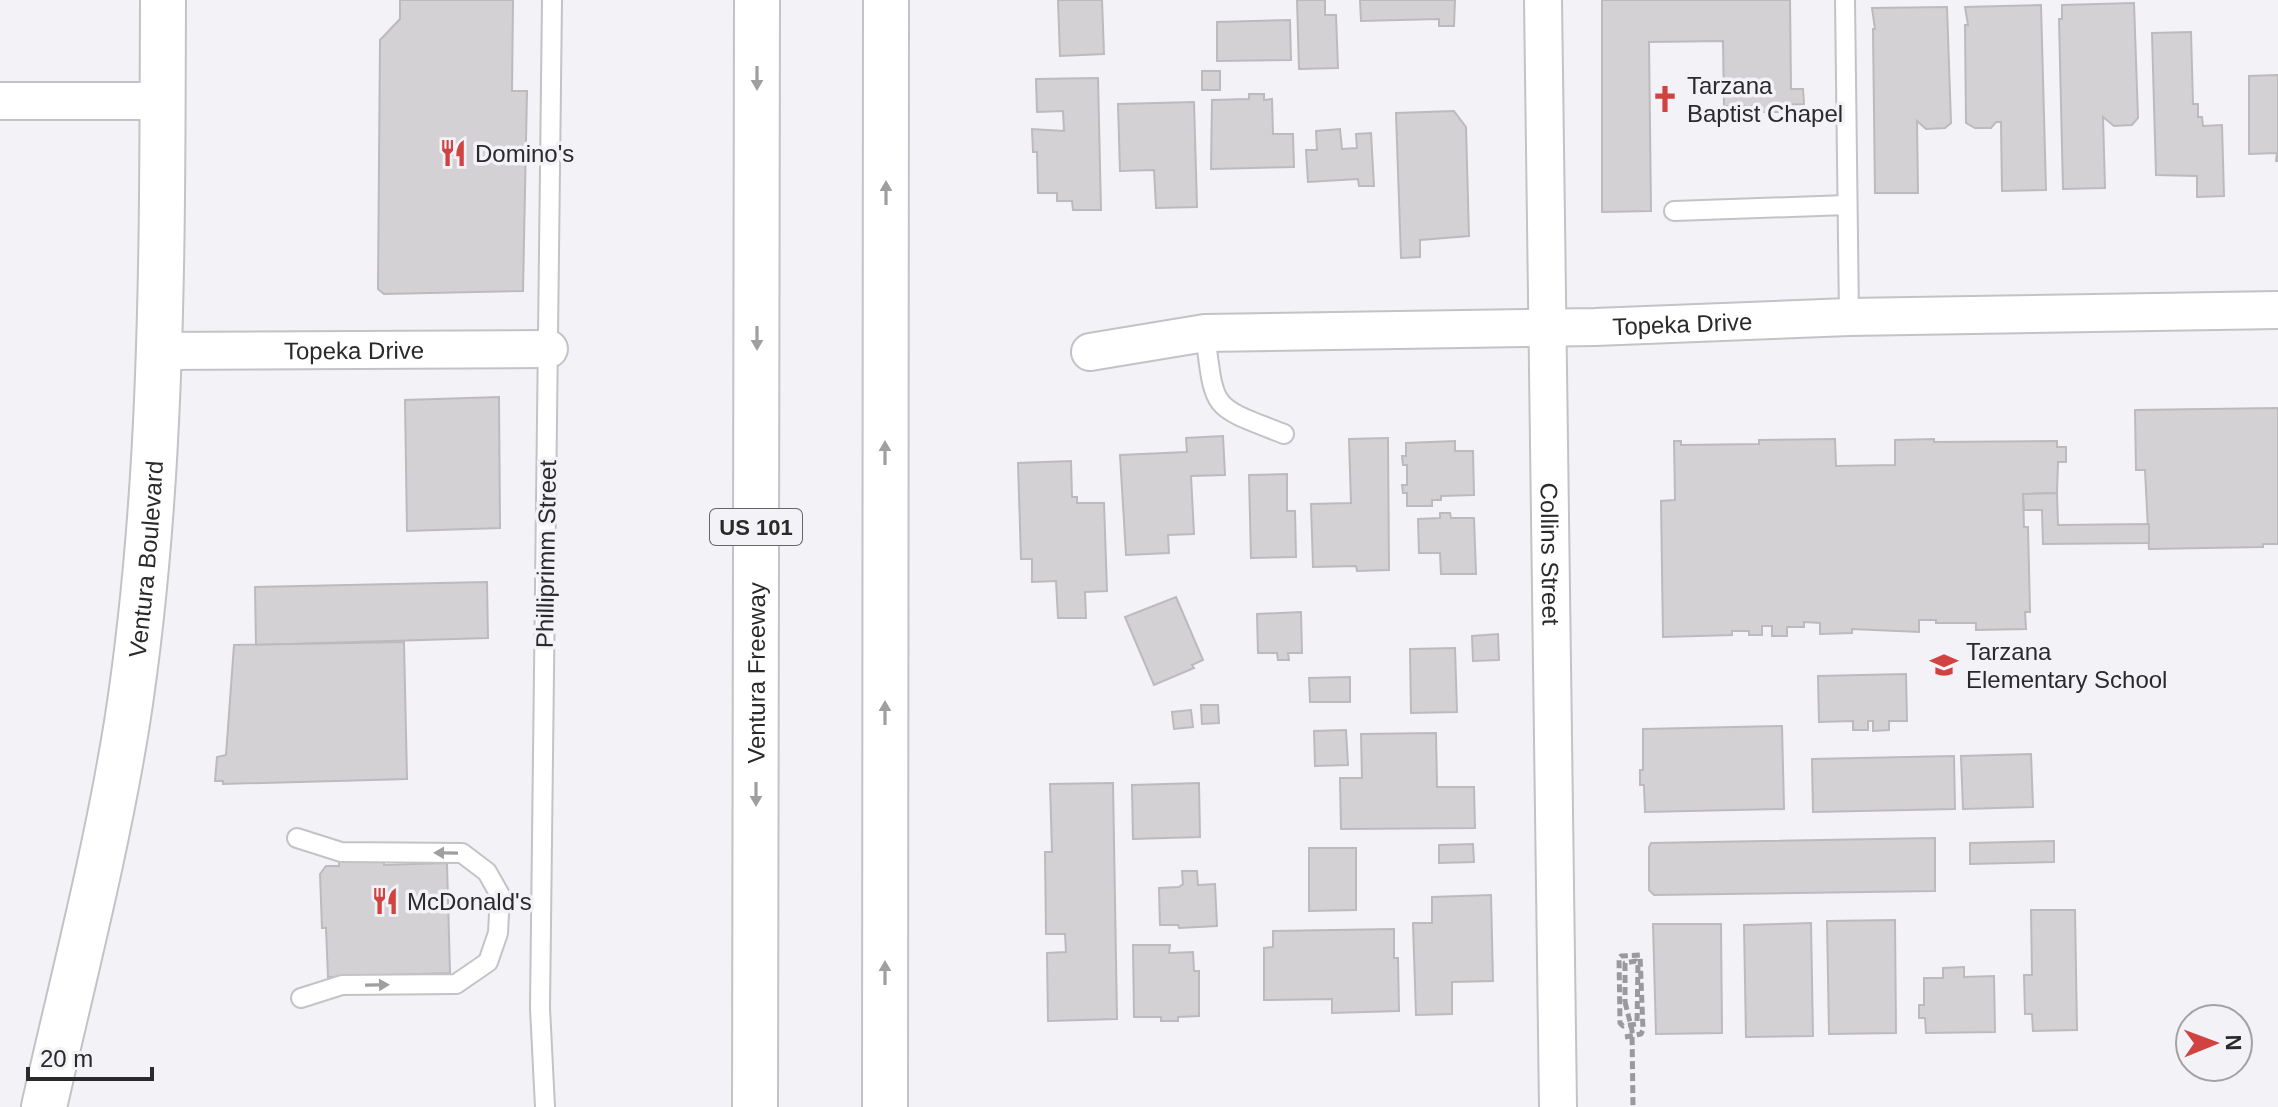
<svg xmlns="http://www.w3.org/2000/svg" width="2278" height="1107" font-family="Arial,sans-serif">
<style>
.building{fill:#d4d1d5;stroke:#bdbabe;stroke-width:2}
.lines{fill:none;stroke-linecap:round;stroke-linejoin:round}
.service-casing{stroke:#c3c2c6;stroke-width:22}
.minor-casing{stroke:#c3c2c6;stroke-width:40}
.primary-casing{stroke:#c3c2c6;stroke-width:48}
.motorway-casing{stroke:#c3c2c6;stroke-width:48}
.path{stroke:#9a999d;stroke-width:5;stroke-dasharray:8 4;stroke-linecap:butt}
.service{stroke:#fff;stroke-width:18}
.minor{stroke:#fff;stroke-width:36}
.primary{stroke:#fff;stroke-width:44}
.motorway{stroke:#fff;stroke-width:44}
.path-bridge{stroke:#9a999d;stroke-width:5;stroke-dasharray:8 4;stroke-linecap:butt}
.oneway{fill:#9f9fa0}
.labels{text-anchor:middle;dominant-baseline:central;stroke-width:7;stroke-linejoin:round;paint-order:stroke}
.shield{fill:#f3f2f7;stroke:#666668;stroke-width:2}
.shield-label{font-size:22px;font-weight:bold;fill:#2a2a2b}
.poi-label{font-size:24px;fill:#2a2a2b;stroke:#f3f2f7;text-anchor:start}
.street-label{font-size:24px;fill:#2a2a2b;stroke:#f3f2f7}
</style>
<rect width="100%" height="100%" fill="#f3f2f7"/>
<g class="building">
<polygon points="400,0 513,0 512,91 527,91 523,291 384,294 378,289 380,40 400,19"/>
<polygon points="1058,0 1102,0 1104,54 1060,56"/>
<polygon points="1297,0 1325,0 1325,15 1336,15 1338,68 1299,69"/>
<polygon points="1360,0 1455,0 1454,26 1439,26 1439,19 1361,21"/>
<polygon points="1602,0 1790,0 1791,89 1803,89 1804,104 1778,105 1778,112 1751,112 1751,106 1724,106 1723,41 1649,42 1651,211 1602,212"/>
<polygon points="2134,3 2138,118 2132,125 2114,126 2103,117 2105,188 2063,189 2059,19 2062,19 2062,5"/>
<polygon points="2041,5 2046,190 2002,191 2001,122 1996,122 1991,128 1975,128 1966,123 1965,25 1968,25 1965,7"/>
<polygon points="1947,7 1951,123 1945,128 1926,129 1917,121 1918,193 1875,193 1873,29 1875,29 1872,8"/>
<polygon points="1290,20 1291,60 1217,61 1217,22"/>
<polygon points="2191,32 2193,104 2198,104 2198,117 2202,117 2203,126 2222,125 2224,196 2197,197 2197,176 2156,175 2152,33"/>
<rect x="1202" y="71" width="18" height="19"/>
<polygon points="2278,75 2278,161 2276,161 2277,153 2249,154 2249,76"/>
<polygon points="1098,78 1101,210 1073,210 1072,201 1057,201 1057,193 1038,193 1037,152 1033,152 1032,129 1064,131 1063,111 1037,112 1036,79"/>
<polygon points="1249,94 1264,94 1264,100 1272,99 1273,134 1293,134 1294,167 1211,169 1212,100 1249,99"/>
<polygon points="1194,102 1197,207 1156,208 1154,170 1120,171 1118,104"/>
<polygon points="1454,111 1466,127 1469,236 1420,240 1420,257 1401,258 1396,113"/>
<polygon points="1340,129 1342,149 1357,148 1356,134 1371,133 1374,186 1359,186 1358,179 1308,182 1306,150 1317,150 1316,131"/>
<polygon points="499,397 500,528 407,531 405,400"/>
<polygon points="2278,408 2278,544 2263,544 2263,547 2149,549 2145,470 2136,470 2135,410"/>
<polygon points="1223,436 1225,475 1191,476 1194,534 1168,535 1169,553 1126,555 1120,455 1187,452 1186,438"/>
<polygon points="1388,438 1389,570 1357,571 1356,566 1313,567 1311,504 1351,503 1349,439"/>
<polygon points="1835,439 1836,466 1895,465 1895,440 1934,439 1934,442 2057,441 2057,447 2066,447 2066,462 2058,462 2057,493 2023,494 2024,527 2028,527 2030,612 2025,612 2026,629 1976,630 1976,623 1936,623 1936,620 1919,620 1919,632 1852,629 1852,633 1820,634 1820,623 1804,622 1804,627 1787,627 1787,636 1772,636 1772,626 1762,626 1762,635 1749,635 1749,631 1732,631 1732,635 1663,637 1661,501 1675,500 1674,441 1681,441 1681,445 1759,444 1759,440"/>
<polygon points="1455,441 1455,451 1473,451 1474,495 1441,496 1441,500 1432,500 1432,506 1407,506 1407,493 1403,493 1402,485 1407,485 1407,465 1403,465 1402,456 1406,456 1406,443"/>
<polygon points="1071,461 1072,497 1077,497 1077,503 1104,503 1107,591 1085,592 1086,618 1058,618 1056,581 1032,582 1032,559 1021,559 1018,463"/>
<polygon points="1287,474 1287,511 1295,511 1296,557 1251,558 1249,475"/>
<polygon points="2057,493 2058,525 2149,524 2149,543 2043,544 2042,510 2024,510 2023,494"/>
<polygon points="1440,513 1450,513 1451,518 1474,518 1476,574 1441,574 1440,553 1419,553 1418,519 1440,518"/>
<polygon points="487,582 488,638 256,645 255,587"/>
<polygon points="1176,597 1203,660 1192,665 1194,668 1154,685 1125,617"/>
<polygon points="1301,612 1302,653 1288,653 1289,660 1278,660 1277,653 1258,653 1257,614"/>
<polygon points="1498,634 1499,660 1473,661 1472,636"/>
<polygon points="404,642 407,779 223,784 223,781 215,781 217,757 226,755 234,645"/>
<polygon points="1455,648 1457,712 1411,713 1410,649"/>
<polygon points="1906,674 1907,721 1889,721 1889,730 1873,731 1873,721 1868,721 1868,730 1853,730 1853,721 1819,722 1818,676"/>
<polygon points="1350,677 1350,702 1310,702 1309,678"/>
<polygon points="1201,705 1218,705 1219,723 1202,724"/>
<polygon points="1191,710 1193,727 1174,729 1172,712"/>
<polygon points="1782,726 1784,809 1645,812 1644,785 1640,785 1640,770 1643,770 1643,729"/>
<polygon points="1346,730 1348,765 1315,766 1314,731"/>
<polygon points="1436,733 1437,787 1474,787 1475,828 1341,829 1340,778 1362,778 1361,734"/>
<polygon points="2031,754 2033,807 1963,809 1961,756"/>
<polygon points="1954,756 1955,809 1813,812 1812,759"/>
<polygon points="1113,783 1117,1019 1048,1021 1047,953 1066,952 1065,934 1046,934 1045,852 1052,852 1050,784"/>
<polygon points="1199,783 1200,837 1133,839 1132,785"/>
<polygon points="1935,838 1935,891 1654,895 1649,890 1649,847 1651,843"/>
<polygon points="2054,841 2054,862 1970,864 1970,843"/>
<polygon points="1473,844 1474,862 1439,863 1439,845"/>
<polygon points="1309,848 1356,848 1356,910 1309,911"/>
<polygon points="384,857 384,865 447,863 450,973 328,977 326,928 322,928 320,874 326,866 339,866 339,859"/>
<polygon points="1182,871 1197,871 1198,885 1215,884 1217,926 1179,928 1178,925 1160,925 1159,888 1179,887 1183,884"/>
<polygon points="1491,895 1493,981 1452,982 1452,1014 1416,1015 1413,923 1432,923 1432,897"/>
<polygon points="2031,910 2075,910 2077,1030 2033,1031 2032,1014 2025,1014 2024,975 2032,975"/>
<polygon points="1895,920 1896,1033 1829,1034 1827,921"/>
<polygon points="1811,923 1813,1036 1746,1037 1744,925"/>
<polygon points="1653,924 1721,924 1722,1033 1656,1034"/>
<polygon points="1394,929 1394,958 1398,958 1399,1011 1332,1013 1332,999 1264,1000 1264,948 1273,947 1273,931"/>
<polygon points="1133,945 1170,945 1169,953 1193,952 1194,971 1199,971 1199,1016 1178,1017 1178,1021 1161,1021 1161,1017 1134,1017"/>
<polygon points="1964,967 1964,977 1994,976 1995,1032 1926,1033 1925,1018 1919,1018 1919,1005 1924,1005 1924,978 1943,978 1943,968"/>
</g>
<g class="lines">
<g class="service-casing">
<g id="service">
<polyline points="1845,0 1849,317"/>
<polyline points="1674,211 1847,205"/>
<path d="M1205 333C1215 412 1210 405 1284 434"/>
<polyline points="297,838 341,852 462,853 487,872 500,895 498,933 488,962 456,984 342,985 301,998"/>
<polyline points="545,1107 540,1008 552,0"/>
</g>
</g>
<g class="minor-casing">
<g id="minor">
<path id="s1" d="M1543 0 1558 1107"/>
<polyline points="0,101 163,101"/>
<path id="s2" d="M158 351 549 349"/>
<path id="s3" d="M1090 352 1205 333 1595 327 1849 317 2278 310"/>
</g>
</g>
<g class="primary-casing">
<g id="primary">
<path id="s4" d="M44 1107C73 979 106 853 127 723 164 485 162 241 163 0"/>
</g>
</g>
<g class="motorway-casing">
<g id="motorway">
<path id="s5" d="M755 1107 757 0"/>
<polyline points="885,1107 886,0"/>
</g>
</g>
<polyline class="path" points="1625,1037 1641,1034 1643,1030 1640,955 1621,956 1619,958 1620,1023 1623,1026 1637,1024 1638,963 1636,961 1625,963 1625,1002"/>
<use href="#service" class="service"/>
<use href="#minor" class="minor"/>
<use href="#primary" class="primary"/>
<use href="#motorway" class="motorway"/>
<polyline class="path-bridge" points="1625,1002 1632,1030 1633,1107"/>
</g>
<defs><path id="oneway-solid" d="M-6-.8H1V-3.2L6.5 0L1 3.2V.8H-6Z" transform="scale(2)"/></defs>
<g class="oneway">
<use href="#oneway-solid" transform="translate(757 78) rotate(90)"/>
<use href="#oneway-solid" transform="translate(886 193) rotate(-90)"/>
<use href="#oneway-solid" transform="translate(757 338) rotate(90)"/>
<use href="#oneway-solid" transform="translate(885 453) rotate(-90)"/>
<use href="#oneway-solid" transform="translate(885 713) rotate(-90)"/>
<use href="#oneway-solid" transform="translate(756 794) rotate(90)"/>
<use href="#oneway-solid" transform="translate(446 853) rotate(-179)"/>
<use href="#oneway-solid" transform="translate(885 973) rotate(-90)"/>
<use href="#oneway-solid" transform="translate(377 985) rotate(-1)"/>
</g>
<defs>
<g id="church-bare" transform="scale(2.16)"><path d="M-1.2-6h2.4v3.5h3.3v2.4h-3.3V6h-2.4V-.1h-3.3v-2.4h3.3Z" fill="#d14341" stroke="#f3f2f7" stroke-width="2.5" paint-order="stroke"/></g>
<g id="restaurant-bare" transform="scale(2.16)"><path d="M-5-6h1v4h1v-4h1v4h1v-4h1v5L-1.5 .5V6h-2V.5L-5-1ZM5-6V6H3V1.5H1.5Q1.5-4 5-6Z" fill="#d14341" stroke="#f3f2f7" stroke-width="2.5" paint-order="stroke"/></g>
<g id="school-bare" transform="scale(2.16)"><path d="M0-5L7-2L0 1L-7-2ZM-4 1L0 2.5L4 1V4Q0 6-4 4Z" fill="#d14341" stroke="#f3f2f7" stroke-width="2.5" paint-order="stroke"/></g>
</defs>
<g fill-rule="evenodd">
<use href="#church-bare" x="1665" y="99"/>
<use href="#restaurant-bare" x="453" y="153"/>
<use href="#school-bare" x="1944" y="665"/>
<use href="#restaurant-bare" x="385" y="901"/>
</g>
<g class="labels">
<rect class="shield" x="710" y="509" width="92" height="36" rx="6"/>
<g class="shield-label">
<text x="756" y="527">US 101</text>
</g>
<g class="poi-label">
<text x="1687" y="85">Tarzana<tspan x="1687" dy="28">Baptist Chapel</tspan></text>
<text x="475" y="153">Domino's</text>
<text x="1966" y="651">Tarzana<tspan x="1966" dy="28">Elementary School</tspan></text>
<text x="407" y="901">McDonald's</text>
</g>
<g class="street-label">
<text stroke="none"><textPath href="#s3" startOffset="594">Topeka Drive</textPath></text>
<text stroke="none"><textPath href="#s2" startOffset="196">Topeka Drive</textPath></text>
<text transform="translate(546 554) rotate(-89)">Philliprimm Street</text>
<text stroke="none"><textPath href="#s1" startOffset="554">Collins Street</textPath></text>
<text stroke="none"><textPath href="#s4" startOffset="558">Ventura Boulevard</textPath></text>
<text stroke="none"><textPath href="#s5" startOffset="434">Ventura Freeway</textPath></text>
</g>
</g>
<g transform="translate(2214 1043) rotate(89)"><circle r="38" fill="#f3f2f7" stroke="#a3a2a5" stroke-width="2"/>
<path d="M0-6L14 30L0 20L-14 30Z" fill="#d14341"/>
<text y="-12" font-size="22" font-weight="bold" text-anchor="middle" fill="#2a2a2b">N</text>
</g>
<path d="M28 1067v12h124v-12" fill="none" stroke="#2a2a2b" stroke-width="4"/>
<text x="40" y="1067" font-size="24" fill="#2a2a2b" stroke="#f3f2f7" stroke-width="6" paint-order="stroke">20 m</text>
</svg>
